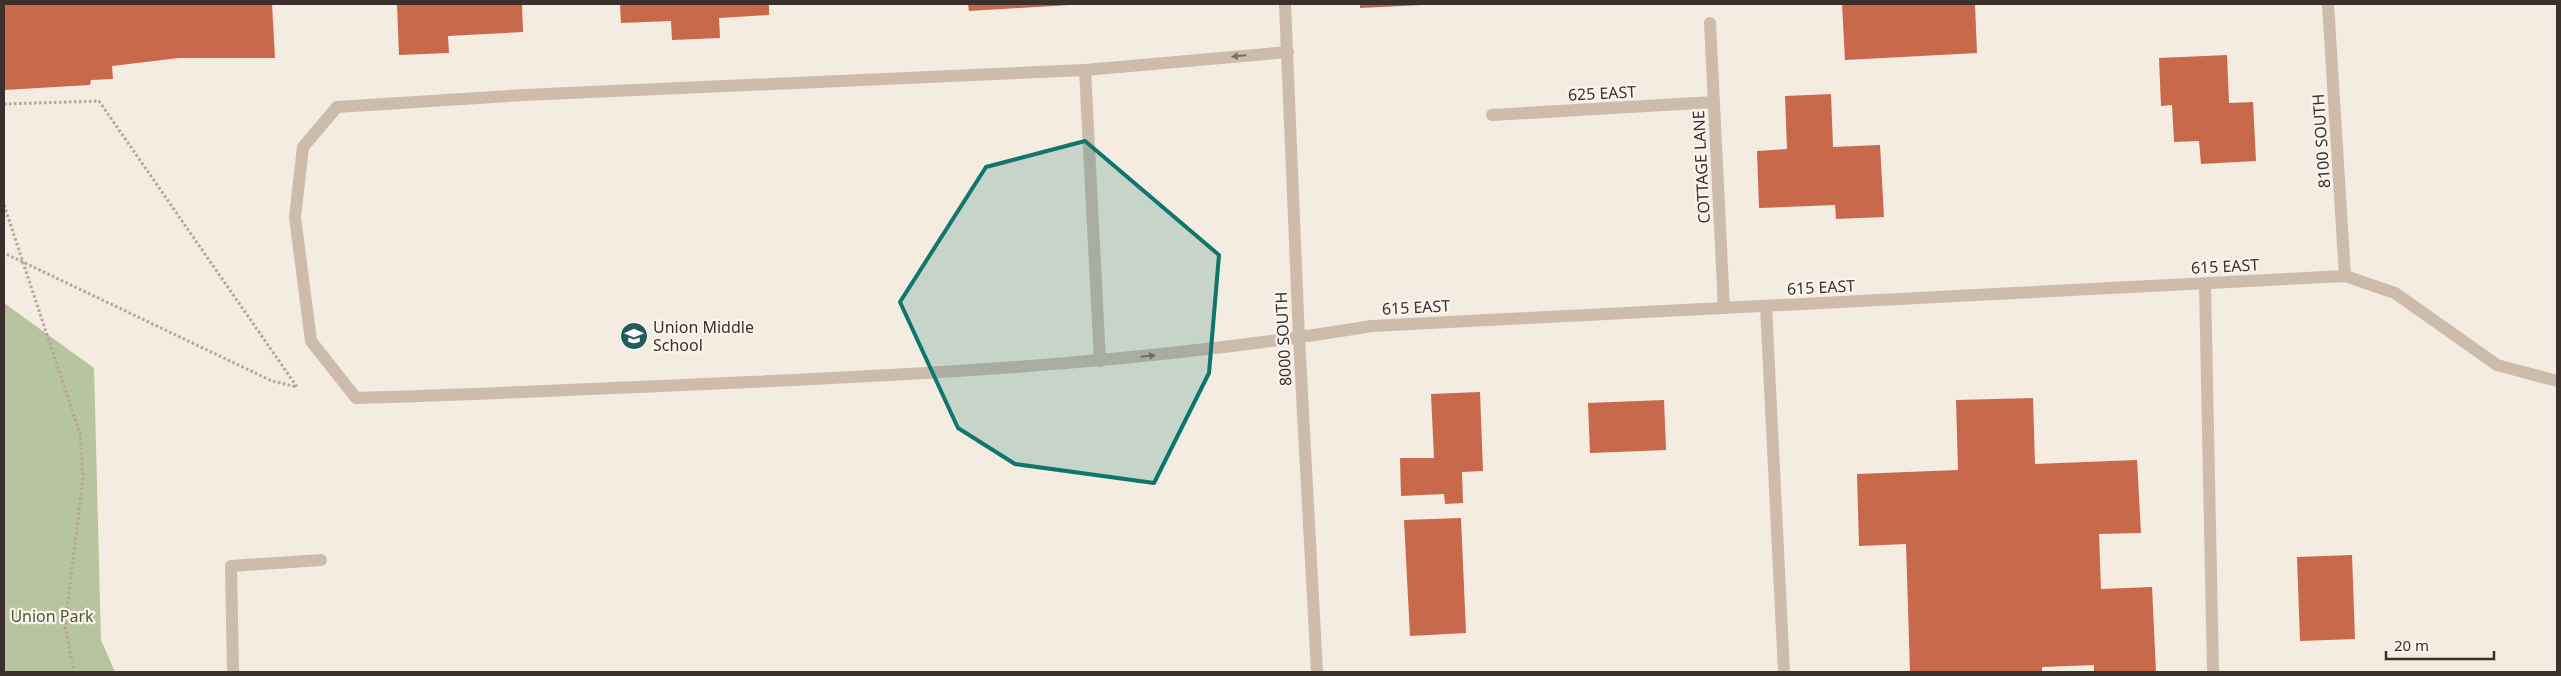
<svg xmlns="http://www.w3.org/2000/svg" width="2561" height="676" font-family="'Noto Sans',sans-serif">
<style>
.green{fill:#b8c4a0}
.building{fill:#c8694b}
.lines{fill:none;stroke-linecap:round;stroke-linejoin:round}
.path{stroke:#b9a596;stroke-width:3;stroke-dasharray:2.5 2.5;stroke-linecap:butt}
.minor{stroke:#cdbbac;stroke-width:12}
.oneway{fill:#7d6f65}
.marked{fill:#0f766e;fill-opacity:0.2;stroke:#0f766e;stroke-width:4;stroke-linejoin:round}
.labels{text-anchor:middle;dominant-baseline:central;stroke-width:4.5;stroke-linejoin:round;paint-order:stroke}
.street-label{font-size:16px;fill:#3b302b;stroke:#fbf5ee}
.poi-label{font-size:16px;fill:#3b302b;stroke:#fbf5ee;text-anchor:start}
.park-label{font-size:16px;fill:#4a5a2e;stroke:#fbf5ee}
</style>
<rect width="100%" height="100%" fill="#f4ebe1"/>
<polygon class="green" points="4,303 94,368 101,640 115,672 4,672"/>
<g class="building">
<polygon points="4,4 272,4 275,58 179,58 112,66 113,79 91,80 90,85 4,90"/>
<polygon points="397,4 522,4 523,32 448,36 449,53 399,55"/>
<polygon points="620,4 769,4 769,15 719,18 720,38 672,40 671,21 621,23"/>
<polygon points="968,4 1069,4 1069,5 969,11"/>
<polygon points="1360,4 1422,4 1422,5 1360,8"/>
<polygon points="1842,4 1975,4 1977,53 1845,60"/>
<polygon points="2227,55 2229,103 2253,102 2256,161 2201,164 2199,141 2174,142 2172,105 2161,106 2159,58"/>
<polygon points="1831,94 1833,147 1880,145 1884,217 1836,219 1835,205 1759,208 1757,151 1787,149 1785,96"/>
<polygon points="1480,392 1483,471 1462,472 1463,503 1445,504 1444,494 1401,496 1400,458 1434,458 1431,394"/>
<polygon points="2033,398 2035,464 2137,460 2141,533 2099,534 2101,589 2152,587 2156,672 2094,672 2094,665 2042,667 2042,672 1910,672 1906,544 1859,546 1857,474 1958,470 1956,400"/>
<polygon points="1664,400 1666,450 1590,453 1588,403"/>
<polygon points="1461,518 1466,633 1410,636 1404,520"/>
<polygon points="2352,555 2355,639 2300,641 2297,557"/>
</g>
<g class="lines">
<g class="path">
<polyline points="4,104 99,101 297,387 272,381 4,253"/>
<polyline points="4,205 80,434 83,478 65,626 74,672"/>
</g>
<g class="minor">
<polyline points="1285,4 1299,338 1317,672"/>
<polyline points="2328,4 2345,276"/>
<polyline points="1710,23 1724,308"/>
<path d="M1288 52 1085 70 524 95 337 107 303 147 295 217 311 341 356 398C488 394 619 388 750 382 959 373 1166 360 1372 326L2345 276 2395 293 2497 365 2557 381"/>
<polyline points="1085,70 1100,361"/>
<polyline points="1492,115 1714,102"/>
<polyline points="2205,284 2213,672"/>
<polyline points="1766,306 1784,672"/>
<polyline points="233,672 231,566 321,560"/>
</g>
</g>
<defs><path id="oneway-solid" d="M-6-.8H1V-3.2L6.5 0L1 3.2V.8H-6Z" transform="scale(1.25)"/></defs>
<g class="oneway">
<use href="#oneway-solid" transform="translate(1239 56) rotate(175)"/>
<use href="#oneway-solid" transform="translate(1148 356) rotate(-6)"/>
</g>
<path class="marked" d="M1085 141 1219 255 1209 373 1154 483 1015 464 958 428 900 302 986 167Z"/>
<defs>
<g id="school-disc" transform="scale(1.4375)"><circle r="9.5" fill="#1f5a5e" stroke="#fbf5ee"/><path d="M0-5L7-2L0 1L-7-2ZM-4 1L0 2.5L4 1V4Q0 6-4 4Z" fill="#fff"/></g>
</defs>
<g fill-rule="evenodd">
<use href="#school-disc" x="634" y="336"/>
</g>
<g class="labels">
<g class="street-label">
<text transform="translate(1602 93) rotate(-3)">625 EAST</text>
<text transform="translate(2321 141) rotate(-94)">8100 SOUTH</text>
<text transform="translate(1701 167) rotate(-93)">COTTAGE LANE</text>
<text transform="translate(2225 266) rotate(-3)">615 EAST</text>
<text transform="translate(1821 287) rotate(-3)">615 EAST</text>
<text transform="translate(1416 307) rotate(-3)">615 EAST</text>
<text transform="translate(1283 339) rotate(-93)">8000 SOUTH</text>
</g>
<g class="poi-label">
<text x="653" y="327">Union Middle<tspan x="653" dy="18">School</tspan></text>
</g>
<g class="park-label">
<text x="52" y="616">Union Park</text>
</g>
</g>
<rect width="2561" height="676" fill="none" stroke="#3b302b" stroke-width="10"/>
<path d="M2386 651v8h108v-8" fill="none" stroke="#3b302b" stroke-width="2.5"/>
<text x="2394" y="651" font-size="15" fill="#3b302b" stroke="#fbf5ee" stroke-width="4" paint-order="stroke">20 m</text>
</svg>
